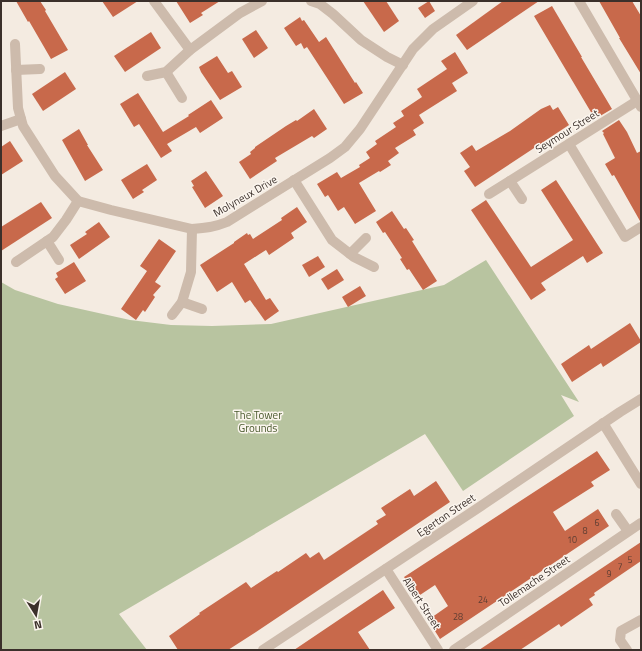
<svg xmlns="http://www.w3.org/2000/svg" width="642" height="651" font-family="'Titillium Web',sans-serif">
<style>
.green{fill:#b8c4a0}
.building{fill:#c8694b}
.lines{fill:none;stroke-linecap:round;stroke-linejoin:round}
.minor{stroke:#cdbbac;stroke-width:10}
.labels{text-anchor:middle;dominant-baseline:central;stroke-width:3;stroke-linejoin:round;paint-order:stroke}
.number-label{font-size:9px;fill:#5e3e33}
.street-label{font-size:11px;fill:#3b302b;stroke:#fbf5ee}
.park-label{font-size:11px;fill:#4a5a2e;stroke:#fbf5ee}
</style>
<rect width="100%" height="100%" fill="#f4ebe1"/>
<polygon class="green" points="486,260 579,402 561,395 574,416 463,491 425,434 119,614 147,650 1,650 1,282 15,290 58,304 130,320 171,325 212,326 271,324 444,285"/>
<g class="building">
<polygon points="16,1 40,1 46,10 45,11 68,50 51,59 29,21 28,22"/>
<polygon points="102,1 138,1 113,17"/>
<polygon points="176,1 220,1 201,13 203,15 190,23"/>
<polygon points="363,1 386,1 399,21 384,32"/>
<polygon points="429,1 435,11 425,18 418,8"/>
<polygon points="503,1 539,1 467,50 456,35"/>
<polygon points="599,1 632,1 641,16 641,74 619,38 620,38"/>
<polygon points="552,6 582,57 581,57 612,109 595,119 534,16"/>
<polygon points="300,17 302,21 304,20 319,42 326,37 355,83 356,82 363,93 344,104 307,47 304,49 301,43 296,46 284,28"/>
<polygon points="256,30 268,48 254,58 242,39"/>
<polygon points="151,32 161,48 125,72 114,56"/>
<polygon points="455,52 468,73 452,83 457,91 419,115 424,123 413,130 416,135 395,148 399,153 388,161 391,165 380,172 379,171 359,183 376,211 355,224 344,207 338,211 328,195 325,197 317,184 337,172 341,178 360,167 359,165 370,158 366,152 377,144 375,141 396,127 393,123 404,116 401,111 422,97 417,89 447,69 441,61"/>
<polygon points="217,56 228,73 232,71 242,87 220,100 201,72 199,67"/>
<polygon points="65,72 76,89 43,111 32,94"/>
<polygon points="138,93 163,132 189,116 188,115 211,100 223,118 200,133 196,127 167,144 172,151 161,158 139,124 134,127 120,104"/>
<polygon points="550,105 553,110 558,107 569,125 475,187 464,171 470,167 460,153 472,145 476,151 510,131 541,109"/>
<polygon points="314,109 327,129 314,138 312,136 275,158 277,161 250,179 239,162 251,154 250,152 255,148 255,147 286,126 296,120 297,121"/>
<polygon points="619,120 627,132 637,153 641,151 641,221 640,221 614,175 612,176 605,164 615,158 603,134 604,133 602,131"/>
<polygon points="79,129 88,145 87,145 103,170 85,181 62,140"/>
<polygon points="10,141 23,161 1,175 1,147"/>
<polygon points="147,164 157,180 142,190 144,192 133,199 121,180"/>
<polygon points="206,171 223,196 205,208 192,187 194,186 191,181"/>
<polygon points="556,180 603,253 587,263 583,256 541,283 546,290 531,300 471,210 486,200 531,267 573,240 541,190"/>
<polygon points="41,202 52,218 1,251 1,227"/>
<polygon points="297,207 307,222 291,233 294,238 269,255 266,250 244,264 266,300 270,298 279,311 265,321 250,300 245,303 232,282 217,292 200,265 234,243 234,242 247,233 248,235 250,234 253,239 282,220 281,218"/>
<polygon points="392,211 404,229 406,228 414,240 412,241 437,281 423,290 409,269 407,270 400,259 402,258 385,232 383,233 376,222"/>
<polygon points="99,222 110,237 79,259 70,245 87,234 85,232"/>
<polygon points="159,239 176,251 155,282 161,286 153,295 155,297 145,312 143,310 136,320 121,309 147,271 140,266"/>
<polygon points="318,256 325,267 309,277 302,265"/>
<polygon points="74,262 86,281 65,294 55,279 58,277 56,273"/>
<polygon points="337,269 344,280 328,290 321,279"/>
<polygon points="360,286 366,296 348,307 342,297"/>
<polygon points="630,323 641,341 641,342 603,367 601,363 572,382 561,364 589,345 591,349"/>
<polygon points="597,451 610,470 591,482 594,486 553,512 565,531 598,509 609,526 440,639 428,620 448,606 435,585 417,597 404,577"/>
<polygon points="436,481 450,502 256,632 228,650 178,650 169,636 200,614 199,613 246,582 251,588 277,571 278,572 306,553 310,558 319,552 324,560 378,524 376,521 386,515 381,508 410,489 414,496"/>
<polygon points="641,542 641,561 594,593 595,595 589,599 593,605 561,627 559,624 520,650 479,650"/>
<polygon points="383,590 395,608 358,632 370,650 294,650"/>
</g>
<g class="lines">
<g class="minor">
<polyline points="154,1 190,50"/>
<polyline points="311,1 320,4 333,14 361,40 387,57 403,65"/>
<polyline points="579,1 641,107"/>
<path d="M15 44 18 108 23 126 55 176 78 201 111 210 192 229C205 228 215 227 227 222L330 158 345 147 360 129 413 49 433 29 473 1"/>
<polyline points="16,70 40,69"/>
<polyline points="166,72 182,98"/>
<polyline points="147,76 166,72 190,50 240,13 262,1"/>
<polyline points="1,126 21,119"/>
<polyline points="569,144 625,237 641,227"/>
<polyline points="294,180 332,240 354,257 374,267"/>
<polyline points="510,181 522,199"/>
<polyline points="489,194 637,101"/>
<polyline points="47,241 59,260"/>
<polyline points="350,254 366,238"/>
<polyline points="16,262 53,237 66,220 78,201"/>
<polyline points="182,302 202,309"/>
<polyline points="172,315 182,302 191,272 192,229"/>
<polyline points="603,423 641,484"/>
<polyline points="616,514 628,531"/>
<polyline points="386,569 438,650"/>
<polyline points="263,650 481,506 620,412 641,399"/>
<polyline points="454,650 641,523"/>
<polyline points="627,650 620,640 621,631 641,620"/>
</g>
</g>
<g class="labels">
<g class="number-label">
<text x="597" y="522">6</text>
<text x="585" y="530">8</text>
<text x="572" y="539">10</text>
<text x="630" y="559">5</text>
<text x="620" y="566">7</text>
<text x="609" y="573">9</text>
<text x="483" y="599">24</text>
<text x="458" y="616">28</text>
</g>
<g class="street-label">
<text transform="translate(567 131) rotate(-32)">Seymour Street</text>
<text transform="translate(245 196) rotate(-30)">Molyneux Drive</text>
<text transform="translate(446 515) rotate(-34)">Egerton Street</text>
<text transform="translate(534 581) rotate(-34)">Tollemache Street</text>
<text transform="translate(422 603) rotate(57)">Albert Street</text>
</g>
<g class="park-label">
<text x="258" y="415">The Tower<tspan x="258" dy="13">Grounds</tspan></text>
</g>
</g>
<rect width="642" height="651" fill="none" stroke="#3b302b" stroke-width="4"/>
<g transform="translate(36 615) rotate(169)" stroke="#fbf5ee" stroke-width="3" paint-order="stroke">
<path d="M0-3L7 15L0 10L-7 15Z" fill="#3b302b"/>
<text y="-6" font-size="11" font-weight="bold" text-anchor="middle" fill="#3b302b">N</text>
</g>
</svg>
